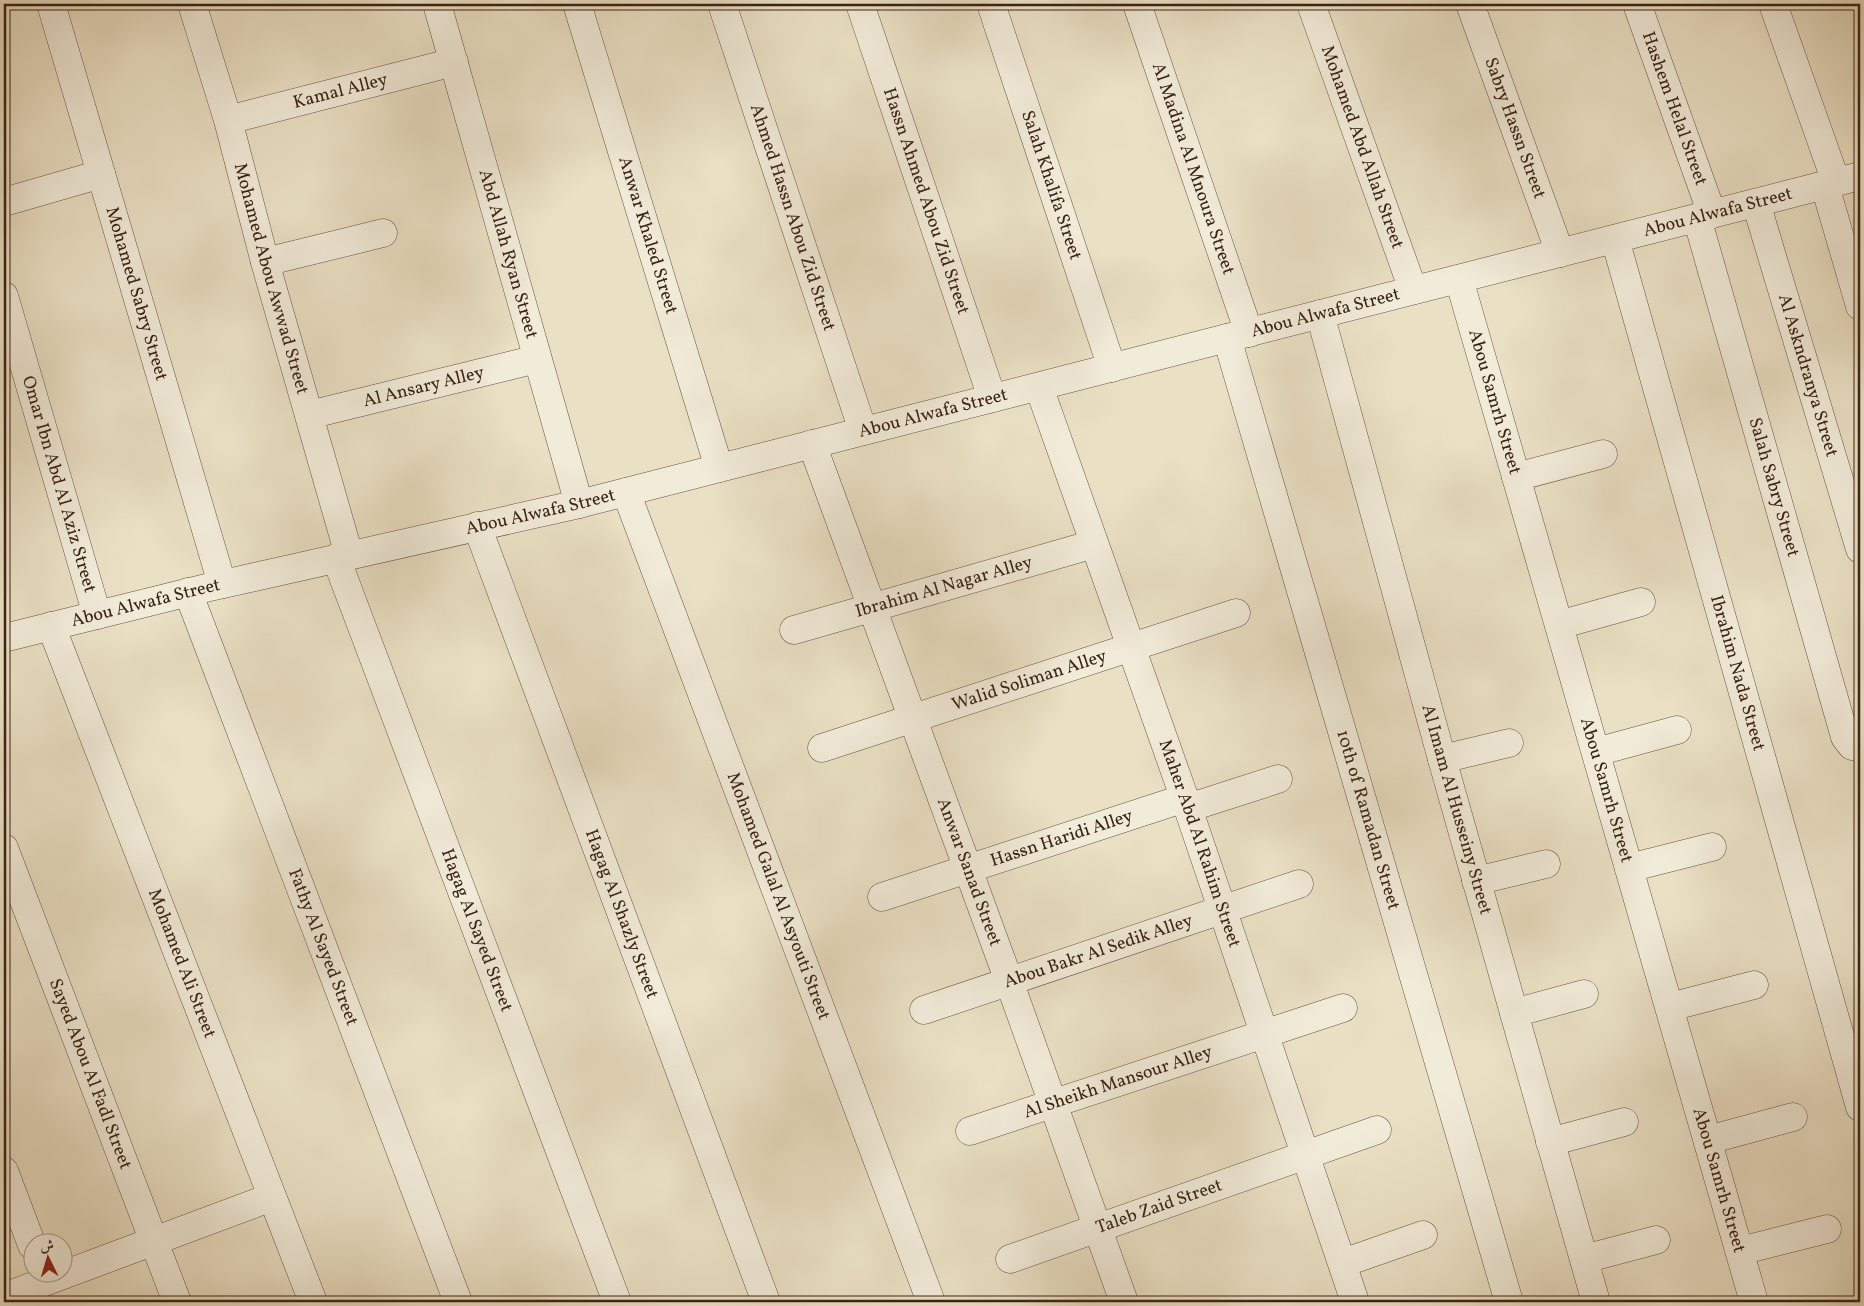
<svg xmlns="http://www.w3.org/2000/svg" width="1864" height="1306" font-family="Vollkorn,Amiri,serif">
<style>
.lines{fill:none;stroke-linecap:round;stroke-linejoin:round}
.minor-casing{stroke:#66523f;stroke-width:29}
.minor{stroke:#f1ebd9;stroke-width:28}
.labels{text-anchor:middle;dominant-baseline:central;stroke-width:4;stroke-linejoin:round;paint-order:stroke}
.street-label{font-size:18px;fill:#3a2313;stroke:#f1ebd9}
</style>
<rect width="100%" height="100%" fill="#eae0c4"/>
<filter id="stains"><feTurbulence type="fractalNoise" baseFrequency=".004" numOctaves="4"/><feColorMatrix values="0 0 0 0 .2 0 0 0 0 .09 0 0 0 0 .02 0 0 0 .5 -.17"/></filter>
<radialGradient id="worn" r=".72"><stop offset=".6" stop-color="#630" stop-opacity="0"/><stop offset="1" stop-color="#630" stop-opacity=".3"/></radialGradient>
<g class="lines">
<g class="minor-casing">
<g id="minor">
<path id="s1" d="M51 4 222 584"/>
<path id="s2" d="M192 4 228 120 265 262 349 555"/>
<path id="s3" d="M437 4 579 504"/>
<path id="s4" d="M577 4 719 468"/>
<path id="s5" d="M722 4 863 431"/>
<path id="s6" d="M860 4 992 398"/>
<path id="s7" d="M991 4 1112 368"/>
<path id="s8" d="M1137 4 1249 333"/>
<path id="s9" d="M1311 4 1413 290"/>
<path id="s10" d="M1470 4 1560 253"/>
<path id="s11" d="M1637 4 1712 214"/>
<polyline points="1773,4 1836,182"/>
<path id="s12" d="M228 120 454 62"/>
<polyline points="1825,186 1860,306"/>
<polyline points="4,202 101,174"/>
<path id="s13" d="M1756 203 1860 549"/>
<path id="s14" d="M1697 218 1845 737 1852 746 1860 748"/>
<path id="s15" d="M1615 239 1860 1107"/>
<polyline points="265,262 383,233"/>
<path id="s16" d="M1459 279 1754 1302"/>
<path id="s17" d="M4 296 97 615"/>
<path id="s18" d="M1320 314 1442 759 1596 1302"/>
<path id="s19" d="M1227 338 1509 1302"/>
<path id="s20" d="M1039 387 1188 808 1355 1302"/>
<path id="s21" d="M309 415 537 359"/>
<path id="s22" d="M812 444 1009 981 1124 1302"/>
<polyline points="1516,477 1603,454"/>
<path id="s23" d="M626 492 931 1302"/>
<path id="s24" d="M477 526 766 1302"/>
<path id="s25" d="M336 558 617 1302"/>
<path id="s26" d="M188 592 458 1302"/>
<polyline points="1559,625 1641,602"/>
<path id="s27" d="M51 626 313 1302"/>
<path id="s28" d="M794 630 1094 544"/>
<path id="s29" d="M4 638 210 587 579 504 1860 176"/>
<path id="s30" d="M822 748 1236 613"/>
<polyline points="1596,752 1677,730"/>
<polyline points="1442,759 1509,743"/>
<polyline points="1188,808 1278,779"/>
<path id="s31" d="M4 848 177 1302"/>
<polyline points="1629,868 1712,847"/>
<polyline points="1476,881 1546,864"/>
<path id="s32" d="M882 897 1185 798"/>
<polyline points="1670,1007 1754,985"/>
<path id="s33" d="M924 1010 1299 884"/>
<polyline points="1514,1013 1584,994"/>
<path id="s34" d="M970 1131 1343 1008"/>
<polyline points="1708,1140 1793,1117"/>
<polyline points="1550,1142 1624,1122"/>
<polyline points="4,1171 32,1245"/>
<polyline points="1740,1251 1827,1229"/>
<path id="s35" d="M1010 1259 1377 1130"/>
<polyline points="1584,1259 1656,1240"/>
<polyline points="1343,1263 1423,1235"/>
<polyline points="4,1297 272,1197"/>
</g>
</g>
<use href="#minor" class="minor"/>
</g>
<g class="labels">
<g class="street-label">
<text stroke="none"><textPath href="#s12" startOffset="116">Kamal Alley</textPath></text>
<text stroke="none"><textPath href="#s11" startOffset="111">Hashem Helal Street</textPath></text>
<text stroke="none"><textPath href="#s10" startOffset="132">Sabry Hassn Street</textPath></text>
<text stroke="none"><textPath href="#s9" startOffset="152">Mohamed Abd Allah Street</textPath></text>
<text stroke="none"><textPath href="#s8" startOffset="174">Al Madina Al Mnoura Street</textPath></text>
<text stroke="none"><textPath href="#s7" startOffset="191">Salah Khalifa Street</textPath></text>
<text stroke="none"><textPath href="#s6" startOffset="208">Hassn Ahmed Abou Zid Street</textPath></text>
<text stroke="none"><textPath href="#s29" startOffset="1766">Abou Alwafa Street</textPath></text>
<text stroke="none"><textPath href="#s5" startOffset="225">Ahmed Hassn Abou Zid Street</textPath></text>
<text stroke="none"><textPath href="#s4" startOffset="242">Anwar Khaled Street</textPath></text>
<text stroke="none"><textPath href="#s3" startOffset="260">Abd Allah Ryan Street</textPath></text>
<text stroke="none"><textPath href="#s2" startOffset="286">Mohamed Abou Awwad Street</textPath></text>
<text stroke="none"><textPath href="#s1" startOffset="302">Mohamed Sabry Street</textPath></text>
<text stroke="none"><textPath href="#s29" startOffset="1361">Abou Alwafa Street</textPath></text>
<text stroke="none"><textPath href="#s13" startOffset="180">Al Askndranya Street</textPath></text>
<text stroke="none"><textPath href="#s21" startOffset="118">Al Ansary Alley</textPath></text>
<text stroke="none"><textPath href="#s16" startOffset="128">Abou Samrh Street</textPath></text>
<text stroke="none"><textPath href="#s29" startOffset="956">Abou Alwafa Street</textPath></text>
<text stroke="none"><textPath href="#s17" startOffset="196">Omar Ibn Abd Al Aziz Street</textPath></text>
<text stroke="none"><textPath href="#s14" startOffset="280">Salah Sabry Street</textPath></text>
<text stroke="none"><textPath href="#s29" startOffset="551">Abou Alwafa Street</textPath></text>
<text stroke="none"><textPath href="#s28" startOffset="156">Ibrahim Al Nagar Alley</textPath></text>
<text stroke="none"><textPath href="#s29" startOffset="146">Abou Alwafa Street</textPath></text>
<text stroke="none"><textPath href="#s15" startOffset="451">Ibrahim Nada Street</textPath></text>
<text stroke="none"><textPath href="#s30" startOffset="218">Walid Soliman Alley</textPath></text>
<text stroke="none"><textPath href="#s16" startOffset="532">Abou Samrh Street</textPath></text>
<text stroke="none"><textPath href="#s18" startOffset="514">Al Imam Al Husseiny Street</textPath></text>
<text stroke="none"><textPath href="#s19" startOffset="502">10th of Ramadan Street</textPath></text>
<text stroke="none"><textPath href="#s32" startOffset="189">Hassn Haridi Alley</textPath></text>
<text stroke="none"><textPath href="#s20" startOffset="484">Maher Abd Al Rahim Street</textPath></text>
<text stroke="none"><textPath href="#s22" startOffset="456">Anwar Sanad Street</textPath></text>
<text stroke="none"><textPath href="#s23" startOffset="432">Mohamed Galal Al Asyouti Street</textPath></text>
<text stroke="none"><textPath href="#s24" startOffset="414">Hagag Al Shazly Street</textPath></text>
<text stroke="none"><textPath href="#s25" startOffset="398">Hagag Al Sayed Street</textPath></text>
<text stroke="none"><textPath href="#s26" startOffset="380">Fathy Al Sayed Street</textPath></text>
<text stroke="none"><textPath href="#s33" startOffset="184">Abou Bakr Al Sedik Alley</textPath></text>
<text stroke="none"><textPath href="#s27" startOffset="362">Mohamed Ali Street</textPath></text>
<text stroke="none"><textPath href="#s31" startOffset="242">Sayed Abou Al Fadl Street</textPath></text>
<text stroke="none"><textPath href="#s34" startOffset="156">Al Sheikh Mansour Alley</textPath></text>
<text stroke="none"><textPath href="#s16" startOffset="938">Abou Samrh Street</textPath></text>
<text stroke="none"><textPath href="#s35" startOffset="158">Taleb Zaid Street</textPath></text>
</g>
</g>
<rect width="1864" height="1306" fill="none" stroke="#eae0c4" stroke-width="20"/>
<rect x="5" y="5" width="1854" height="1296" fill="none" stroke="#3a2313" stroke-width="2.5"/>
<rect x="10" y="10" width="1844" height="1286" fill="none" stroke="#3a2313"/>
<g transform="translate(48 1258) rotate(355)"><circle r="24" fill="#f1ebd9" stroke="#a89b8a"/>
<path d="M0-4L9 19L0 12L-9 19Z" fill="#8f2418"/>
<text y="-8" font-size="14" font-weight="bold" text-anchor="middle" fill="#3a2313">ش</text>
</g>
<rect width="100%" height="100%" filter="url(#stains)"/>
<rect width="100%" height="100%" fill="url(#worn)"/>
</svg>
